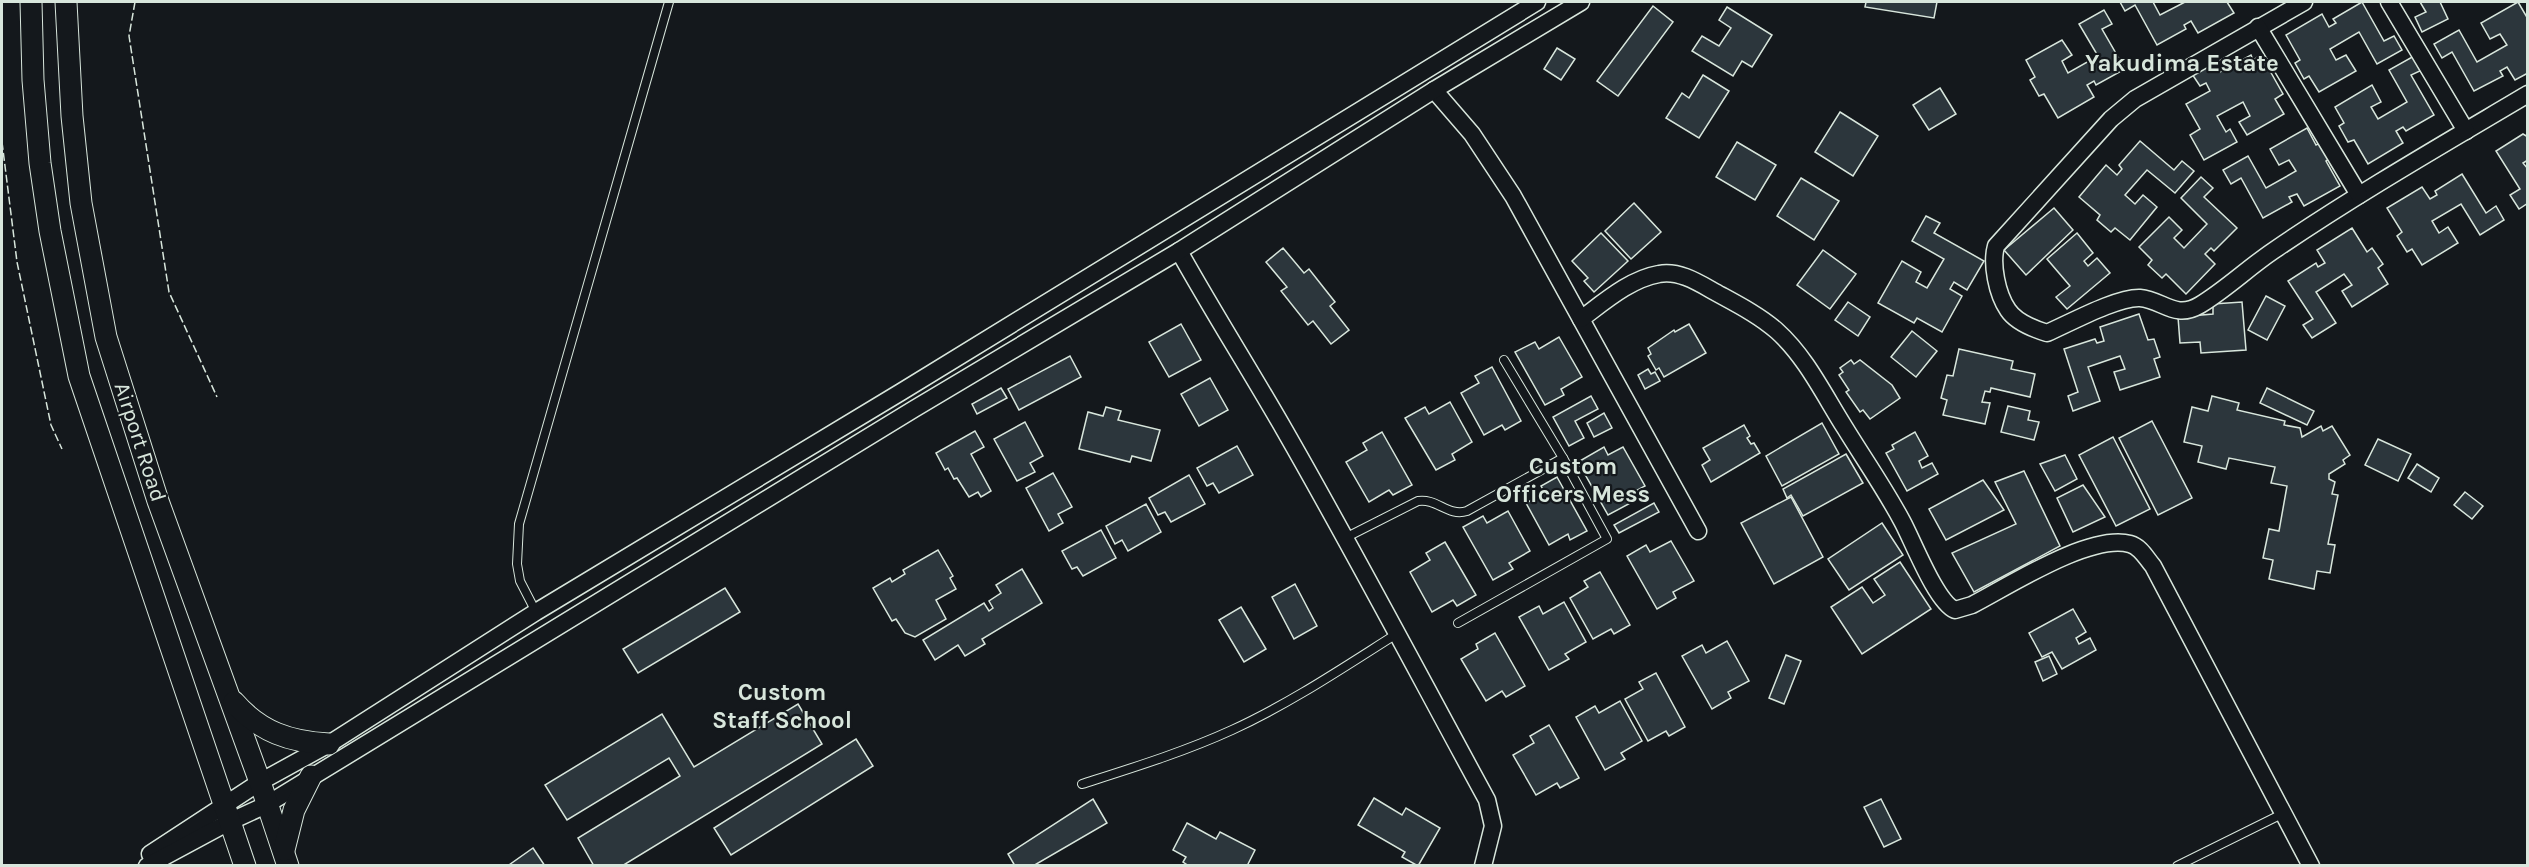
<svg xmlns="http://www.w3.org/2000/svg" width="2529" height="867" font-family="Karla,sans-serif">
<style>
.building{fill:#2c363c;stroke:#d8e6dc;stroke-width:1.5}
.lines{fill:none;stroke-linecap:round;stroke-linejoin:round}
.service-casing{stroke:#d8e6dc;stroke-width:10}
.minor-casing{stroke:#d8e6dc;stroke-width:19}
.tertiary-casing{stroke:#d8e6dc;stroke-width:23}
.service{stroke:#14181c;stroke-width:8}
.minor{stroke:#14181c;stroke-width:16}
.tertiary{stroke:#14181c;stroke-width:21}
.fence{stroke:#d8e6dc;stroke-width:1.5;stroke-dasharray:8 3;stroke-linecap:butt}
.labels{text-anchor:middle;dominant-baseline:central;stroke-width:4.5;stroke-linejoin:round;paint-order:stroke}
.street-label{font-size:22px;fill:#d8e6dc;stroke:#14181c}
.neighbourhood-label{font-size:24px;font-weight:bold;fill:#d8e6dc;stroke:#14181c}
</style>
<rect width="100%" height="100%" fill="#14181c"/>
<g class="building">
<polygon points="1866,2 1937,2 1934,18 1865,7"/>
<polygon points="2120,2 2153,2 2160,15 2185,2 2227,2 2234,13 2198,33 2191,21 2184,25 2186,29 2157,45 2135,5 2125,11"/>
<polygon points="2362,2 2384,41 2394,36 2402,50 2377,64 2359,32 2330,49 2336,60 2346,55 2356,71 2319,92 2309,76 2304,79 2295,63 2300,60 2286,35 2322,14 2329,27 2336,23 2333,19"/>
<polygon points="2420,2 2440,2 2448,19 2422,32 2415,17 2426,12"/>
<polygon points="2518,2 2528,19 2528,73 2515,80 2507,67 2500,71 2503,76 2474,91 2452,52 2442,58 2434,44 2459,30 2477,62 2507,45 2500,34 2490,39 2481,23"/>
<polygon points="1653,6 1673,22 1618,96 1597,81"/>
<polygon points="1727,7 1772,35 1752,67 1742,61 1733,76 1692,51 1702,36 1719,46 1731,28 1719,20"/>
<polygon points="2104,10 2112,24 2102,29 2125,69 2096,85 2094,81 2087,85 2094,97 2058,118 2044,94 2039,96 2030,80 2035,77 2026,60 2062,40 2072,55 2062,61 2068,73 2098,56 2079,24"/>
<polygon points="1557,48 1575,59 1561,80 1544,69"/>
<polygon points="2251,55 2253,60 2261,55 2283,94 2275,99 2284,114 2247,135 2239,122 2250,116 2243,102 2217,116 2226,132 2230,129 2237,142 2204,160 2190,135 2200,129 2186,104 2210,91 2206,83 2200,86 2192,74 2214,61 2220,72"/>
<polygon points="2414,56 2422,70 2411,75 2434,115 2406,131 2403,127 2396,131 2403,143 2368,164 2354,140 2348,142 2339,126 2344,123 2335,107 2372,85 2381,102 2371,107 2378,119 2407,102 2389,70"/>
<polygon points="1703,75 1729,91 1699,138 1666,118 1682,93 1689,98"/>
<polygon points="1940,88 1956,114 1929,130 1913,105"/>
<polygon points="1840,112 1878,136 1853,176 1815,152"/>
<polygon points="2307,128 2316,145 2322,142 2331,158 2326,161 2340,186 2304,206 2297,194 2289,197 2292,202 2263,218 2241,178 2231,184 2223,170 2248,156 2266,188 2296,171 2289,160 2279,165 2270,149"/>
<polygon points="2523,134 2528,137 2528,160 2523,163 2528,169 2528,203 2519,209 2510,195 2520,189 2496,151"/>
<polygon points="2140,141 2174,170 2182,161 2194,171 2175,193 2147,170 2125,195 2135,204 2143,195 2157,207 2130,240 2115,228 2111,232 2097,220 2100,215 2079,197 2106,165 2117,175 2122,169 2119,165"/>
<polygon points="1737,142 1776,165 1755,200 1716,177"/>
<polygon points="2462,174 2486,213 2496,206 2504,220 2480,235 2461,204 2432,221 2439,233 2448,227 2458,243 2422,265 2412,249 2407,252 2397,236 2402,232 2387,208 2422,187 2430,199 2437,195 2435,191"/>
<polygon points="2201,177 2213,188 2204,197 2237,228 2214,251 2211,248 2205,254 2215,264 2186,294 2166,274 2162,278 2148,265 2152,260 2139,247 2169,217 2182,230 2174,238 2184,248 2207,224 2181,198"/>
<polygon points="1801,178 1839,201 1814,240 1777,216"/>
<polygon points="1634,203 1661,232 1631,259 1605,231"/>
<polygon points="2054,208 2073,230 2026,275 2004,250"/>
<polygon points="1926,216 1940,223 1934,233 1984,261 1967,290 1954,282 1950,289 1962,296 1942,332 1917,318 1914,323 1878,303 1902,261 1921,272 1916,282 1927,288 1944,259 1912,241"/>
<polygon points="2352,228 2367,252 2372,248 2383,264 2378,268 2388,284 2352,307 2342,291 2352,285 2344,274 2316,292 2336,323 2312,338 2303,325 2313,319 2288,281 2316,263 2318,267 2325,263 2317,250"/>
<polygon points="1601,233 1628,261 1594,292 1584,281 1588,278 1572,261"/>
<polygon points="2077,233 2093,253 2084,261 2088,266 2097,258 2110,273 2067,309 2056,297 2070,286 2047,259"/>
<polygon points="1283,248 1304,273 1309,269 1335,302 1330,306 1349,330 1331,344 1313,321 1308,325 1281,291 1287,287 1266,262"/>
<polygon points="1823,250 1856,274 1830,309 1797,285"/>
<polygon points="2266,296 2285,306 2267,340 2248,330"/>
<polygon points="1848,302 1870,317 1858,336 1835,320"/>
<polygon points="2242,302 2246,350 2201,353 2200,342 2180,343 2178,317 2213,314 2213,304"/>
<polygon points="2139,314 2148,340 2154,339 2160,357 2154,359 2160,377 2120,390 2114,372 2125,369 2120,356 2088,367 2100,401 2073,411 2068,396 2078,392 2064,349 2095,339 2097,343 2104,341 2100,327"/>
<polygon points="1181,324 1201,360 1169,377 1149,342"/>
<polygon points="1689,324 1706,353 1664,377 1659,368 1656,370 1648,356 1651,354 1648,348 1674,330 1675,332"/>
<polygon points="1912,331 1937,351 1916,377 1891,357"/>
<polygon points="1559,337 1582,377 1561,389 1564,395 1545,405 1515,352 1535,342 1539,349"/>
<polygon points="1959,349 2013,361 2011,369 2035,374 2030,397 1991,388 1990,392 1985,391 1982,402 1990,403 1985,424 1943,415 1947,400 1941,398 1947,375 1953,376"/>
<polygon points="1070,356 1081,377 1019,410 1008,389"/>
<polygon points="1851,360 1854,364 1860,360 1892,385 1900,398 1870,419 1863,410 1860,412 1846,392 1849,390 1839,375 1843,372 1840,368"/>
<polygon points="1492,367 1521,421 1505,430 1502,425 1484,435 1461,393 1479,383 1475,376"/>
<polygon points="1648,369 1651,374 1655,372 1660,381 1645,389 1638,375"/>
<polygon points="1210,378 1228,410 1199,426 1181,394"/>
<polygon points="1001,388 1007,398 977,414 972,404"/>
<polygon points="2267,388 2314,411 2307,425 2260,403"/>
<polygon points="1591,396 1598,409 1575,421 1584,438 1569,446 1553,417"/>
<polygon points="2212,396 2239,403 2237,410 2285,421 2284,425 2300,428 2302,437 2321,426 2323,431 2332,426 2350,455 2343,460 2345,464 2329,474 2329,479 2335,482 2332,494 2338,495 2328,544 2335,545 2330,573 2317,571 2314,589 2269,579 2273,560 2263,558 2269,529 2279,531 2287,486 2271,483 2275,467 2229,458 2226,469 2198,462 2202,446 2184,442 2192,407 2208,411"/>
<polygon points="1450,402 1472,442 1452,454 1455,460 1436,470 1405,418 1425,407 1429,414"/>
<polygon points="2008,406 2030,411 2028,420 2039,422 2034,440 2001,432"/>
<polygon points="1106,407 1121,411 1118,420 1160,430 1151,461 1132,456 1130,462 1079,449 1088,412 1103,416"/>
<polygon points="1604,413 1612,428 1594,437 1587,423"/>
<polygon points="2152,421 2192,498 2158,515 2119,438"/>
<polygon points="1025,422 1043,456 1030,463 1035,472 1017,481 994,439"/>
<polygon points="1822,423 1839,454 1782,486 1766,456"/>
<polygon points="1744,425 1750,436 1747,438 1751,444 1754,443 1760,453 1711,482 1702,465 1710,460 1703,448"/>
<polygon points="975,431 984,447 971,454 991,491 981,497 978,492 969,497 957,478 954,479 948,468 945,470 936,453"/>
<polygon points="1382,432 1412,485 1393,495 1389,490 1369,502 1346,462 1367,450 1363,443"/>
<polygon points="1915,432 1928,456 1919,461 1922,468 1932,463 1938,474 1907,491 1886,453 1894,449 1892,445"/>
<polygon points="2113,437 2150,509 2116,526 2079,455"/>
<polygon points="2378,439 2411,454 2398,481 2365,465"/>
<polygon points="1237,446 1253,475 1219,493 1213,483 1207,486 1197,468"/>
<polygon points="1604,447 1608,455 1623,447 1645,486 1632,493 1636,500 1608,515 1578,462"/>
<polygon points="1846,454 1863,483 1803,516 1791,495 1787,498 1783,489"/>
<polygon points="2065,455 2077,479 2055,491 2040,464"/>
<polygon points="2417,464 2439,478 2431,492 2408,478"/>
<polygon points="2024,471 2060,546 1974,592 1952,553 2016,524 1995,482"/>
<polygon points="1053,473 1072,507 1058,514 1063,523 1049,531 1026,488"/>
<polygon points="1189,475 1205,504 1171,522 1165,512 1158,515 1149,498"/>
<polygon points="1557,477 1587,531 1570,540 1568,534 1549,545 1526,503 1545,493 1541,486"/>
<polygon points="1983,480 2004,510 1946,540 1929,509"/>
<polygon points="2083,485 2105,517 2073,532 2057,498"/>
<polygon points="2465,492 2483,506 2472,519 2454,505"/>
<polygon points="1791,497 1823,557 1774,584 1741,523"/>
<polygon points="1654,503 1659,512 1619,533 1614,525"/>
<polygon points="1146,504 1161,532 1128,551 1122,540 1115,544 1106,526"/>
<polygon points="1508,511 1530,551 1509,563 1513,569 1493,580 1463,527 1483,516 1487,523"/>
<polygon points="1882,523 1903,555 1849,590 1828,559"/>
<polygon points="1101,530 1116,558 1083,576 1077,567 1072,569 1062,551"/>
<polygon points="1671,541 1694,581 1673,592 1676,598 1657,609 1627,556 1646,545 1650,552"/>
<polygon points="1445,542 1476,595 1457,606 1453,600 1432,612 1410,572 1430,560 1426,553"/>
<polygon points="938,550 953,576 950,578 956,589 936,600 946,619 915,637 905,633 896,619 892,621 873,588 890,578 892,582 905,574 903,570"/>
<polygon points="1900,562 1931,609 1862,654 1831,607 1862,587 1873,603 1885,595 1874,579"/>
<polygon points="1022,569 1042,603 982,639 985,644 965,656 958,645 935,660 923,640 984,603 989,611 993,608 989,601 1001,593 996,585"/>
<polygon points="1600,572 1630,625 1614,634 1611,629 1593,639 1570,598 1588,587 1584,581"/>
<polygon points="1295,584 1317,626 1294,639 1272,597"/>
<polygon points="725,588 740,612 638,673 623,649"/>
<polygon points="1564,602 1586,642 1565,654 1569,659 1549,670 1519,617 1539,606 1543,614"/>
<polygon points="1241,607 1266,649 1244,662 1219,620"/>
<polygon points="2073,609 2086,632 2076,638 2079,644 2090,638 2096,650 2062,669 2052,652 2042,657 2029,633"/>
<polygon points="1495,633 1525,686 1506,697 1502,691 1486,701 1461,659 1478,649 1476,644"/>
<polygon points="1727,641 1749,681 1728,692 1731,698 1712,709 1682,656 1702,645 1706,653"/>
<polygon points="1786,655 1801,661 1784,704 1769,698"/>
<polygon points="2049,656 2057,674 2043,681 2035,662"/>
<polygon points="1656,673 1685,727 1669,736 1666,731 1648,741 1625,699 1643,689 1639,682"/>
<polygon points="1620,701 1642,741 1621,753 1625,759 1605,770 1576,717 1595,706 1599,713"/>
<polygon points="798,704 822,744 622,866 594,866 578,838 680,776 669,758 567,820 545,785 662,714 694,767"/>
<polygon points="1549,725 1579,778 1560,788 1557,783 1536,795 1513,755 1534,743 1530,736"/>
<polygon points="856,739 873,766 731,855 714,828"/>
<polygon points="1374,798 1402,815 1406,808 1440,828 1418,866 1402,857 1405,852 1358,825"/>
<polygon points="1093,799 1107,823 1033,866 1015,866 1008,854"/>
<polygon points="1881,799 1901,839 1884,847 1864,807"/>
<polygon points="1187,823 1216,839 1220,832 1255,850 1247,866 1189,866 1183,862 1186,857 1173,850"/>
<polygon points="533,848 545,866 510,866 509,865"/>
</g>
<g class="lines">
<g class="service-casing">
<g id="service">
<path d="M1345 538 1418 501C1437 498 1448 517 1467 511L1563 458"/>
<polyline points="536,612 520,581 517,564 519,524 669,2"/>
<polyline points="1458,623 1607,539 1563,458 1504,360"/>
<path d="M1082 784C1132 768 1184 752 1232 730 1291 703 1344 667 1398 633"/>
<polyline points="2177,866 2284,813"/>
</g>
</g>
<g class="minor-casing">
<g id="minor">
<path d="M2304 2 2135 99 2111 119 1996 246C1991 264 1997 294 2008 310 2016 322 2034 329 2047 333 2070 323 2117 297 2140 298 2163 300 2175 320 2200 305 2225 290 2248 268 2273 251 2355 195 2442 145 2528 94"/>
<polyline points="2389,2 2466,131"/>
<polyline points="2258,27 2359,195"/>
<polyline points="1434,90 1472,134 1513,196 1698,531"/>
<path d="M1179 251C1213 312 1250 370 1285 431 1355 553 1420 677 1487 800L1493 826 1483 866"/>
<path d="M1581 319C1604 302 1630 279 1659 274 1679 270 1699 283 1715 292 1735 303 1759 315 1777 331 1806 357 1824 395 1845 428 1864 459 1885 489 1902 521 1913 541 1936 602 1955 610L1972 605C2009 586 2090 533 2130 544 2141 547 2146 558 2153 566L2311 866"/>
<polyline points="150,854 260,782 329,744 536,612 901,392 1537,2"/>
<polyline points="147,866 229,822 266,805 914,409 1179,251 1434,90 1581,2"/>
</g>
</g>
<g class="tertiary-casing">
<g id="tertiary">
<polyline points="31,2 33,80 40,163 50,231 79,376 245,866"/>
<polyline points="66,2 72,116 81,203 106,337 158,501 260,782 288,866"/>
<path d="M234 702C260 732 290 742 329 744"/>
<polyline points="284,850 294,810 311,776"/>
</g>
</g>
<use href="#service" class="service"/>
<use href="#minor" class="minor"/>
<use href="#tertiary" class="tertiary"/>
<g class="fence">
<polyline points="135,2 129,36 169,292 217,397"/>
<polyline points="2,142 17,262 51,425 62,449"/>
</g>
</g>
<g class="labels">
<g class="street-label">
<text transform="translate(140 442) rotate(72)">Airport Road</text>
</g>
<g class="neighbourhood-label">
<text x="2182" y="63">Yakudima Estate</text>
<text x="1573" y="466">Custom<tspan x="1573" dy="28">Officers Mess</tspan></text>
<text x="782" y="692">Custom<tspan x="782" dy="28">Staff School</tspan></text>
</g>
</g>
<rect width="2529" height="867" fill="none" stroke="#d8e6dc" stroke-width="6"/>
</svg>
